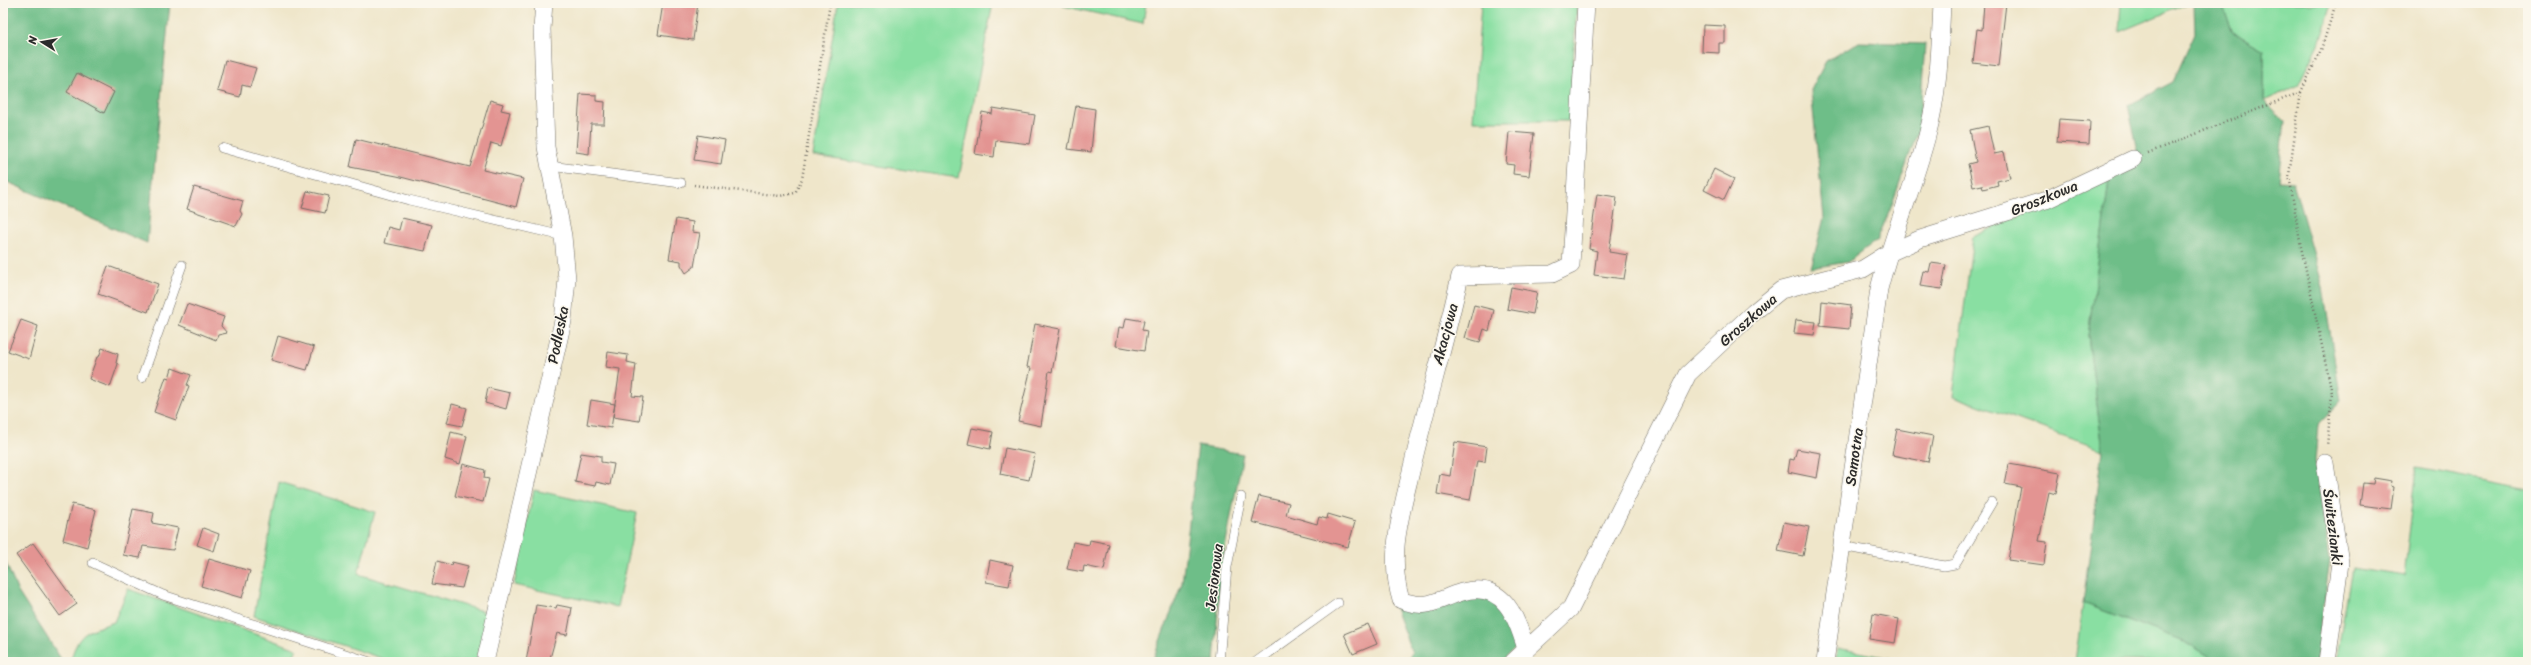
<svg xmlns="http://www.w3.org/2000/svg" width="2531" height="665" font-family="Sriracha,sans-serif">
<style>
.green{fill:#89dfa2;stroke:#5a8566}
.forest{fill:#6ebe88;stroke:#4c745a}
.building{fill:#e39492}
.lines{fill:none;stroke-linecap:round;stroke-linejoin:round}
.service-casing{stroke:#706c63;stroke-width:10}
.minor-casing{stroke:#706c63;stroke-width:18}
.path{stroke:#706c63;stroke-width:2.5;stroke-dasharray:1 3;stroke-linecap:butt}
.service{stroke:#fff;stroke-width:9}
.minor{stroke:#fff;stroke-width:17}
.labels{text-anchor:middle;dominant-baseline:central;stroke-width:3;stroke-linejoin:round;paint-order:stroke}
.street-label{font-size:15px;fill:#2b2b2b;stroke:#fbf7ec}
</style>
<rect width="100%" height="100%" fill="#fbf7ec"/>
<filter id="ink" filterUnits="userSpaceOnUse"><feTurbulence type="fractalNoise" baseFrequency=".025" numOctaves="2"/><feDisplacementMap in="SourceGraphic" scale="8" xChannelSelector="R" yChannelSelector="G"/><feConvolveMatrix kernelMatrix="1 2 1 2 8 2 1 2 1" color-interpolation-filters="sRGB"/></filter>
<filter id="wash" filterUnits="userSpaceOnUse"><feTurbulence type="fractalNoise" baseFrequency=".012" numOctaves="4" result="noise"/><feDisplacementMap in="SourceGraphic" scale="16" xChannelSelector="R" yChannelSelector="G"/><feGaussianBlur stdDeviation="0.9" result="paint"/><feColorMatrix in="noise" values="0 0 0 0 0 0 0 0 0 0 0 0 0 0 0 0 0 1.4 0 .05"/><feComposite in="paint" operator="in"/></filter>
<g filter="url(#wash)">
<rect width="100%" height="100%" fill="#efe6ca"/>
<g class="green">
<polygon points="838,3 993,3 959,178 813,156"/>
<polygon points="1063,3 1146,3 1143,24 1063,6"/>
<polygon points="1481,3 1577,3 1569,121 1473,121"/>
<polygon points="2121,3 2189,3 2119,32"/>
<polygon points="2221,3 2332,3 2319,45 2299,85 2264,101 2264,50 2233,32"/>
<polygon points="2110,174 2088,336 2103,450 1953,396 1973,237"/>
<polygon points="2417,468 2528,489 2528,662 2336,662 2352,568 2404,576"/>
<polygon points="279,482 375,512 358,574 489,613 477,662 393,662 254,616"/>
<polygon points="534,490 637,513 617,607 514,585"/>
<path d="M128 589 297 649 290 662H70C79 631 86 632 114 622Z"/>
<polygon points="2083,603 2181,640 2217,662 2075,662"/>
<polygon points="1837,648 1911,662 1836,662"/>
</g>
<g class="forest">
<polygon points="3,3 170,3 147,243 3,180"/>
<polygon points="2194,3 2221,3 2233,32 2264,50 2264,101 2285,122 2278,181 2293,182 2323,287 2341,401 2318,425 2315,460 2330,560 2316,662 2217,662 2181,640 2083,603 2103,450 2088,336 2110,174 2140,160 2128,105 2173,82 2195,33"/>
<polygon points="1858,42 1925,44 1919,128 1890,210 1877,240 1848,262 1811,268 1824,218 1811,90 1826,61"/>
<polygon points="1198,446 1243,454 1221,568 1214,662 1152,662 1182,583"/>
<polygon points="3,556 18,592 63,662 3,662"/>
<path d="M1487 596C1505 609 1511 627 1515 648L1501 662H1403L1412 653 1394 606 1418 612 1472 597Z"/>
</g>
<g id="blocks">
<g class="building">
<polygon points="663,3 698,3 693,40 658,35"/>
<polygon points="1984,3 2006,3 1999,66 1973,63 1977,29 1982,30"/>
<polygon points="1703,25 1725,26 1725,43 1719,43 1719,53 1702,52"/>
<polygon points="225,60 256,68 250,87 242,85 240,97 217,91"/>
<polygon points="77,73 114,92 104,113 67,92"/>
<polygon points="580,94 596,95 596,101 605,102 604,124 591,124 589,154 576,152"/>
<polygon points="490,100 503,104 501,110 510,112 501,146 491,143 483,170 523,179 516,207 397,176 350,167 356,139 470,167"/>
<polygon points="1076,106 1095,109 1091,152 1068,149"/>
<polygon points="993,108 1035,115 1030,144 996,140 994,157 975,154 982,112 992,114"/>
<polygon points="2059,119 2090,121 2089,144 2057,142"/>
<polygon points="1988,126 1994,154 2004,152 2010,178 1997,181 1998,185 1983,189 1982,185 1973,187 1968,164 1976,162 1970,130"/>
<polygon points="1509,132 1534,134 1529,176 1513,174 1514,165 1506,164"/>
<polygon points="698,135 725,140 721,164 694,160"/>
<polygon points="1714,169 1734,179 1724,200 1704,190"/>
<polygon points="194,187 243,201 240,211 242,214 236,226 187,209"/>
<polygon points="307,191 329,196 325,213 302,208"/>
<polygon points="1597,194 1617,197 1609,252 1628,255 1624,279 1594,275 1597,251 1589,249"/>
<polygon points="402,218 432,225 425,251 384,243 388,227 399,230"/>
<polygon points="676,219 693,222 692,232 700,233 694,267 686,273 681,265 681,261 669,259"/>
<polygon points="1931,263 1946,265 1942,289 1920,286 1923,271 1929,272"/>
<polygon points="108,266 158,284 148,312 98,294"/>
<polygon points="1511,287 1537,292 1533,314 1507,309"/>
<polygon points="1822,301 1851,305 1849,329 1820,326"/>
<polygon points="187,304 224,317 221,326 227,333 218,335 216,340 179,325"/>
<polygon points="1474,305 1494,310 1489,331 1484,329 1480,342 1465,338"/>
<polygon points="1126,318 1144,321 1142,330 1147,331 1144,351 1116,346 1119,327 1124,328"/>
<polygon points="21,320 38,326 29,359 8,351"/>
<polygon points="1796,320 1816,322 1814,335 1794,333"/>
<polygon points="1035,324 1060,329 1052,372 1049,371 1041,426 1018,421 1031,368 1027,367"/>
<polygon points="278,336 314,347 307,370 271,360"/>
<polygon points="102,348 118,354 116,363 118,364 110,387 89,379 97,357 99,357"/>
<polygon points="608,352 628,355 627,362 636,364 632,396 643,397 639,421 613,417 620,369 606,367"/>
<polygon points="172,368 191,375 187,385 189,386 176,420 154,412 166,377 169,378"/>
<polygon points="488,388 510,393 506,409 485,403"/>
<polygon points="591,400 615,404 611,428 587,424"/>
<polygon points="452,404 467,408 462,426 447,423"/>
<polygon points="972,428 993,432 990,449 968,444"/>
<polygon points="1897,429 1933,436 1928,462 1892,455"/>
<polygon points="451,432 467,436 460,464 445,459"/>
<polygon points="1455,442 1487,447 1485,462 1477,461 1470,500 1437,494 1440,474 1450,476"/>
<polygon points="1005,448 1035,454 1029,480 1000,474"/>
<polygon points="1797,449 1821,453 1817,478 1788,472 1790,459 1794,460"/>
<polygon points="581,453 601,456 601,462 614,464 610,485 596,482 595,486 575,482"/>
<polygon points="463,464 485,470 484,478 489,479 483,502 455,496"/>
<polygon points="2009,464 2060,473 2056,494 2049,492 2039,541 2047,542 2044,565 2008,560 2021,487 2005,484"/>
<polygon points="2374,478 2392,481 2391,486 2394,487 2391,509 2360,505 2363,483 2373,484"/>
<polygon points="1259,496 1289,503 1286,515 1317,524 1319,517 1327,519 1328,514 1355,522 1348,547 1252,522"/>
<polygon points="72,504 96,510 87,547 63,540"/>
<polygon points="133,509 154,513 152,523 178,528 173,550 143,546 140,558 123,555"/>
<polygon points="1784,522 1809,527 1803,556 1778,551"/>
<polygon points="203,528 219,534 214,551 197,545"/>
<polygon points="1090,540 1109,544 1104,570 1084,566 1083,572 1067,569 1073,542 1089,545"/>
<polygon points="33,543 77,604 60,616 16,555"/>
<polygon points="209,559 250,571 242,598 201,586"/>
<polygon points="990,560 1013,565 1009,586 986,582"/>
<polygon points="437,561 451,565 452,562 468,566 462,588 432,584"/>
<polygon points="536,605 556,608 557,605 572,608 567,635 557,633 549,662 526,662"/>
<polygon points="1873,614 1899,619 1895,643 1869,639"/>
<polygon points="1368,624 1377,644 1353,654 1344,634"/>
</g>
</g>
</g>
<g filter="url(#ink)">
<use href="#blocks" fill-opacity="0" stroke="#706c63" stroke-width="1"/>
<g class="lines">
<g class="service-casing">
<g id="service">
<polyline points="222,148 409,200 563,236"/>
<polyline points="550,166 681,183"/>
<polyline points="142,378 182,265"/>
<polyline points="1842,546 1944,566 1955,564 1992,502"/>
<polyline points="93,563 163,595 370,662"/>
<polyline points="1219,662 1227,567 1241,497"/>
<polyline points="1256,662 1338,603"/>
</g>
</g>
<g class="minor-casing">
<g id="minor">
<polyline points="2325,463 2340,563 2327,662"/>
<path d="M1526 649C1517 618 1504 580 1462 592 1438 599 1428 611 1401 600 1387 555 1402 511 1412 467 1427 403 1446 340 1460 276L1552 274 1571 265 1586 3"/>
<polyline points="485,662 563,321 567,279 563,236 546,147 542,29 544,3"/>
<polyline points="1513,662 1571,608 1688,374 1754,312 1781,290 1863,269 1887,254 1920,239 2046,200 2133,159"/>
<path d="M1825 662 1879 289C1892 237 1913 188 1927 136 1939 92 1940 48 1942 3"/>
</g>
</g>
<g class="path">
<polyline points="2301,92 2289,175 2300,242 2332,393 2327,446"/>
<polyline points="2148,153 2301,92 2321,50 2336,3"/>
<polyline points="694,185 780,196 795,193 802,179 830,3"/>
</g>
<use href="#service" class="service"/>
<use href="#minor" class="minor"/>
</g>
</g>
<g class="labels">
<g class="street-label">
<text transform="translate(2044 198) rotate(-22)">Groszkowa</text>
<text transform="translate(1748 320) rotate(-41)">Groszkowa</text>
<text transform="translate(1445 334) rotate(-75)">Akacjowa</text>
<text transform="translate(558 335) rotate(-79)">Podleska</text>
<text transform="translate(1854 457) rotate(-82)">Samotna</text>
<text transform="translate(2333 527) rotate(83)">Świtezianki</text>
<text transform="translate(1214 577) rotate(-83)">Jesionowa</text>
</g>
</g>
<rect width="2531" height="665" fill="none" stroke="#fbf7ec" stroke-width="16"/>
<g transform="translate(42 42) rotate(281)" stroke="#fbf7ec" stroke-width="3" paint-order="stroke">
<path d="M0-3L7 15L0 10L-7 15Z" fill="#2b2b2b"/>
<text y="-6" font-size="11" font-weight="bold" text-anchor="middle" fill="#2b2b2b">N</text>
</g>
</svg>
